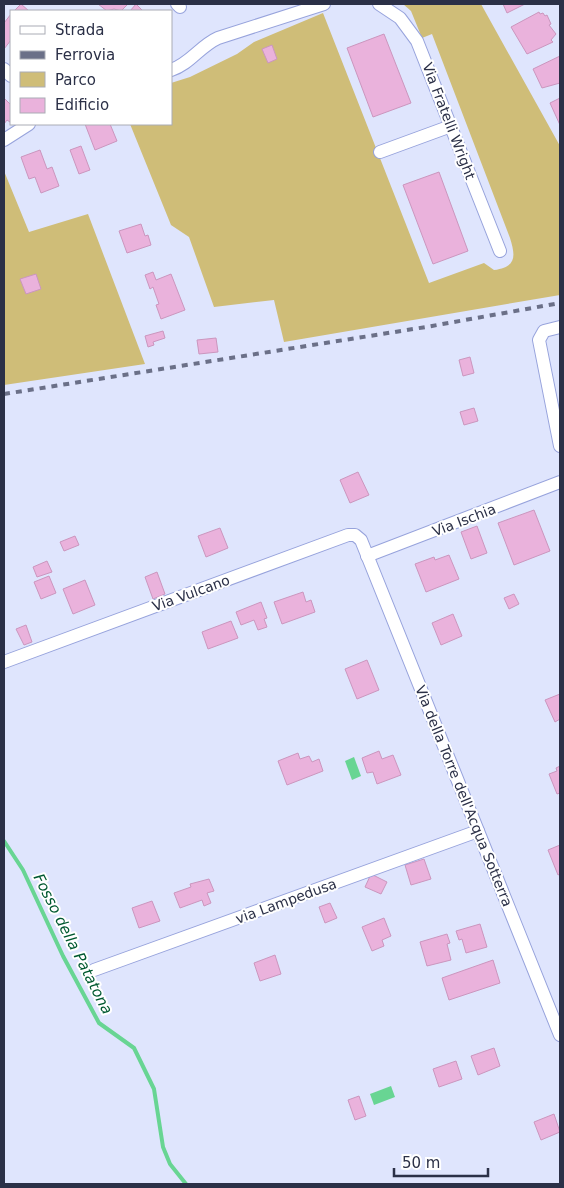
<svg xmlns="http://www.w3.org/2000/svg" width="564" height="1188" font-family="'DejaVu Sans',sans-serif">
<style>
.green{fill:#cfbd78}
.water{fill:#68d593}
.lines{fill:none;stroke-linecap:round;stroke-linejoin:round}
.stream{stroke:#68d593;stroke-width:4}
.building{fill:#eab2dc;stroke:#cb96be}
.street-casing{stroke:#97a3dc;stroke-width:14}
.street{stroke:#fff;stroke-width:12}
.rail{stroke:#6b7088;stroke-width:4;stroke-dasharray:6 6;stroke-linecap:butt}
.labels{text-anchor:middle;dominant-baseline:central;stroke-width:4;stroke-linejoin:round;paint-order:stroke}
.street-label{font-size:14px;fill:#2b3047;stroke:#fff}
.water-label{font-size:15px;font-style:italic;fill:#005930;stroke:#fff}
</style>
<rect width="100%" height="100%" fill="#dfe5fd"/>
<g class="green">
<path d="M403 4H481L560 146V295L284 342 274 300 214 307 189 237 171 225 130 124H171V83L190 77 237 54 254 42 323 13 429 283 484 263 494 270C516 267 516 257 510 238L432 34 422 38 411 11Z"/>
<polygon points="4,171 29,232 88,214 145,364 4,385"/>
</g>
<g class="water">
<polygon points="354,757 361,776 352,780 345,761"/>
<polygon points="391,1086 395,1097 374,1105 370,1094"/>
</g>
<g class="lines">
<polyline class="stream" points="4,841 23,870 63,956 99,1023 134,1048 154,1089 163,1147 170,1164 186,1184"/>
</g>
<g class="building">
<polygon points="21,4 29,11 14,11"/>
<polygon points="98,4 128,4 121,11 114,9 107,11"/>
<polygon points="136,4 143,11 130,11"/>
<polygon points="503,4 525,4 507,13"/>
<polygon points="539,12 540,14 543,13 545,16 547,15 551,24 549,25 556,34 551,40 553,42 527,54 511,27"/>
<polygon points="11,14 11,40 4,49 4,23"/>
<polygon points="384,34 411,103 373,117 347,48"/>
<polygon points="272,45 277,59 268,63 262,49"/>
<polygon points="560,56 560,83 542,88 533,69"/>
<polygon points="4,98 11,105 11,120 10,122 7,120 4,124"/>
<polygon points="560,98 560,125 550,103"/>
<polygon points="85,124 110,124 117,141 95,150"/>
<polygon points="81,146 90,170 79,174 70,150"/>
<polygon points="40,150 47,169 52,167 59,186 41,193 35,177 29,179 21,157"/>
<polygon points="439,172 468,251 433,264 403,185"/>
<polygon points="141,224 145,236 148,235 151,245 127,253 119,231"/>
<polygon points="153,272 156,280 171,274 185,310 161,319 156,305 159,304 153,287 150,289 145,275"/>
<polygon points="36,274 41,289 26,294 20,279"/>
<polygon points="163,331 165,338 153,342 154,345 148,347 145,336"/>
<polygon points="216,338 218,352 199,354 197,340"/>
<polygon points="470,357 474,373 463,376 459,360"/>
<polygon points="474,408 478,421 464,425 460,412"/>
<polygon points="358,472 369,495 350,503 340,480"/>
<polygon points="534,510 550,551 514,565 498,523"/>
<polygon points="477,526 487,553 471,559 461,532"/>
<polygon points="220,528 228,548 206,557 198,536"/>
<polygon points="75,536 79,545 64,551 60,542"/>
<polygon points="449,555 459,579 426,592 415,564 434,557 435,560"/>
<polygon points="47,561 52,572 37,577 33,567"/>
<polygon points="157,572 165,594 153,599 145,577"/>
<polygon points="49,576 56,593 41,599 34,582"/>
<polygon points="85,580 95,605 73,614 63,589"/>
<polygon points="303,592 306,602 311,600 315,612 282,624 274,602"/>
<polygon points="514,594 519,604 509,609 504,598"/>
<polygon points="261,602 267,618 264,619 267,627 258,630 254,620 241,625 236,612"/>
<polygon points="453,614 462,636 441,645 432,623"/>
<polygon points="231,621 238,638 208,649 202,632"/>
<polygon points="26,625 32,642 24,645 16,629"/>
<polygon points="367,660 379,690 357,699 345,669"/>
<polygon points="560,694 560,719 555,722 545,700"/>
<polygon points="379,751 382,759 393,755 401,775 377,784 373,772 367,773 362,758"/>
<polygon points="298,753 300,759 309,756 312,762 319,759 323,771 287,785 278,761"/>
<polygon points="560,766 560,793 557,794 549,774 557,771 556,768"/>
<polygon points="560,845 560,874 558,875 548,850"/>
<polygon points="424,859 431,879 411,885 405,865"/>
<polygon points="371,874 387,882 381,894 365,887"/>
<polygon points="209,879 214,891 207,893 211,903 204,906 202,900 180,908 174,893 191,887 190,884"/>
<polygon points="152,901 160,921 139,928 132,908"/>
<polygon points="330,903 337,918 325,923 319,907"/>
<polygon points="384,918 391,936 382,940 384,946 372,951 362,927"/>
<polygon points="480,924 487,947 466,953 462,939 459,940 456,931"/>
<polygon points="447,934 450,943 447,944 451,960 427,966 420,942"/>
<polygon points="275,955 281,974 260,981 254,963"/>
<polygon points="493,960 500,983 449,1000 442,978"/>
<polygon points="494,1048 500,1066 478,1075 471,1056"/>
<polygon points="456,1061 462,1079 439,1087 433,1069"/>
<polygon points="359,1096 366,1116 355,1120 348,1100"/>
<polygon points="554,1114 560,1132 541,1140 534,1122"/>
</g>
<g class="lines">
<g class="street-casing">
<g id="street">
<polyline points="177,4 180,7"/>
<polyline points="379,4 400,18 417,41 500,251"/>
<polyline points="4,69 11,76"/>
<path d="M171 70C190 64 200 46 218 38L324 4"/>
<polyline points="4,140 29,124"/>
<polyline points="380,152 451,126"/>
<polyline points="560,327 544,331 539,340 560,446"/>
<polyline points="367,556 560,482"/>
<polyline points="4,662 348,535 355,535 361,540 560,1035"/>
<polyline points="94,970 478,831"/>
</g>
</g>
<use href="#street" class="street"/>
<polyline class="rail" points="4,394 426,327 560,303"/>
</g>
<g class="labels">
<g class="street-label">
<text transform="translate(449 121) rotate(69)">Via Fratelli Wright</text>
<text transform="translate(464 520) rotate(-21)">Via Ischia</text>
<text transform="translate(191 593) rotate(-20)">Via Vulcano</text>
<text transform="translate(464 796) rotate(68)">Via della Torre dell'Acqua Sotterra</text>
<text transform="translate(286 901) rotate(-20)">via Lampedusa</text>
</g>
<g class="water-label">
<text transform="translate(73 944) rotate(63)">Fosso della Patatona</text>
</g>
</g>
<rect width="564" height="1188" fill="none" stroke="#2b3047" stroke-width="10"/>
<rect x="10" y="10" width="162" height="115" fill="#ffffff" stroke="#aaacb5"/>
<rect x="20" y="26" width="25" height="8" fill="#ffffff" stroke="#aaacb5"/>
<text x="55" y="35" font-size="15" fill="#2b3047">Strada</text>
<rect x="20" y="51" width="25" height="8" fill="#6b7088" stroke="#aaacb5"/>
<text x="55" y="60" font-size="15" fill="#2b3047">Ferrovia</text>
<rect x="20" y="72" width="25" height="15" fill="#cfbd78" stroke="#aaacb5"/>
<text x="55" y="85" font-size="15" fill="#2b3047">Parco</text>
<rect x="20" y="98" width="25" height="15" fill="#eab2dc" stroke="#aaacb5"/>
<text x="55" y="110" font-size="15" fill="#2b3047">Edificio</text>
<path d="M394 1168v8h94v-8" fill="none" stroke="#2b3047" stroke-width="2.5"/>
<text x="402" y="1168" font-size="15" fill="#2b3047" stroke="#ffffff" stroke-width="4" paint-order="stroke">50 m</text>
</svg>
